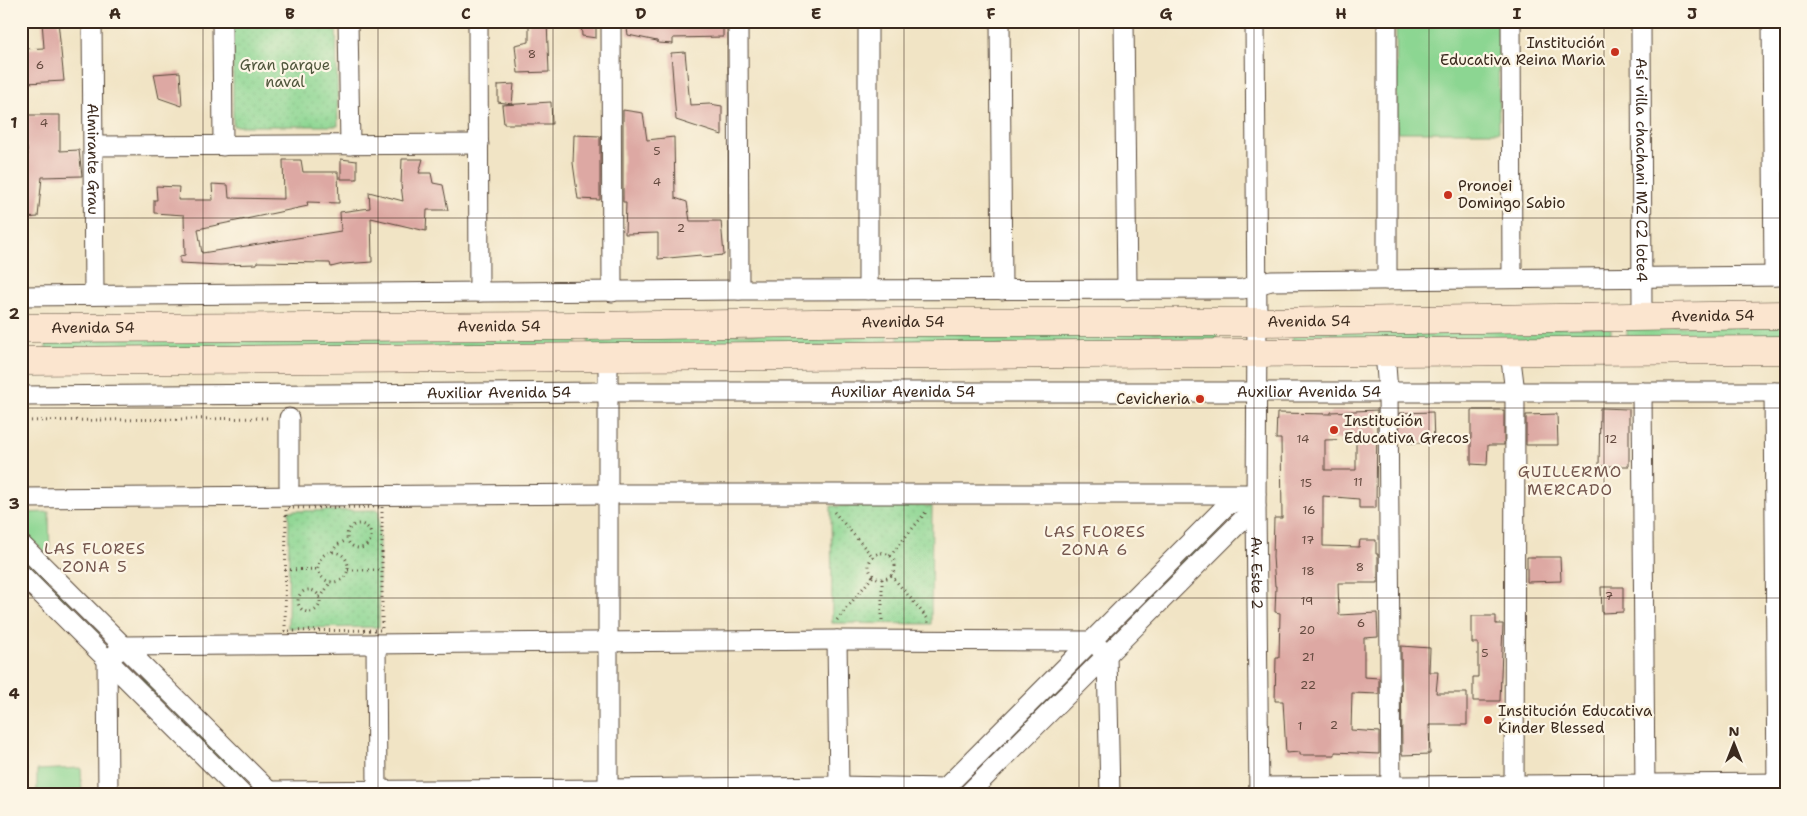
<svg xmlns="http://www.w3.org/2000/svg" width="1807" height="816" font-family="'Shantell Sans',sans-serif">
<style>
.green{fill:#8cd692;stroke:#648058}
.park{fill:url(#park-dots);stroke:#648058}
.building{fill:#dda8a3;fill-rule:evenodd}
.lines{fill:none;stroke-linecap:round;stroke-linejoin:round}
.street-casing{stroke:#564637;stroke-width:21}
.secondary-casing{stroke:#564637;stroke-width:29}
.path{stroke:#564637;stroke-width:3;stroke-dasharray:1 4;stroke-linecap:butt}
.street{stroke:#fff;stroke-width:19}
.secondary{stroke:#fbe5cf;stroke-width:28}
.grid{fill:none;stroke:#3b2a1e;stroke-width:1;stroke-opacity:0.55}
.poi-dot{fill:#c8321e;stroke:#fcf5e5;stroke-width:2}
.labels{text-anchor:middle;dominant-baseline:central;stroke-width:4.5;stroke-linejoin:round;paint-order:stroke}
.number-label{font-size:12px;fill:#644a3f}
.poi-label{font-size:15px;fill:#3b2a1e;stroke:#fcf5e5;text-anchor:start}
.park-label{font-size:15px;fill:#4f553b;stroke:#fcf5e5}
.street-label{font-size:15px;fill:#3b2a1e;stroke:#fcf5e5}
.neighbourhood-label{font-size:16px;letter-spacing:1px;fill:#74564d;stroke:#fcf5e5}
.neatline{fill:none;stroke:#3b2a1e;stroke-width:2}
.grid-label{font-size:16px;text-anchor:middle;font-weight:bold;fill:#3b2a1e}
</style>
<defs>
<pattern id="park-dots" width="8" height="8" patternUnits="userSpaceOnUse" patternTransform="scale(1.25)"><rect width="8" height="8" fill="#8cd692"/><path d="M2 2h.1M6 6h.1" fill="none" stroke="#7ab87d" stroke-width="1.8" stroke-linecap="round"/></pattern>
</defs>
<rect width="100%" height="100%" fill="#fcf5e5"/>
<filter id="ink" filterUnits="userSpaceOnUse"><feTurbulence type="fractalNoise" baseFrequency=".02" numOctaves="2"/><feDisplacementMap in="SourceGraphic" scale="10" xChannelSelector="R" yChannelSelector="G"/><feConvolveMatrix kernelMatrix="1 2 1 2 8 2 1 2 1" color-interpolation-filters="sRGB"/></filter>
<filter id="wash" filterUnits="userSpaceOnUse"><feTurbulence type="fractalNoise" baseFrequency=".0096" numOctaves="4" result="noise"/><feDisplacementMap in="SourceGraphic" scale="20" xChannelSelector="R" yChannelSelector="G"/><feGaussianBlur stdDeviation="1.12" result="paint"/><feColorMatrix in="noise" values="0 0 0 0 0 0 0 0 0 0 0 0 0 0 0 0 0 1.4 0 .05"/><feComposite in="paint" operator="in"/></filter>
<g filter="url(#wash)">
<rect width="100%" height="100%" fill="#f1e4c5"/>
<g class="green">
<polygon points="1396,21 1498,21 1499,132 1397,132"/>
<polygon points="1786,325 1786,339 1627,340 1627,327"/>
<polygon points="1611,327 1611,340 1292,343 1292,331"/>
<polygon points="888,332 888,346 589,348 588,336"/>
<polygon points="898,332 1217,332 1217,344 898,347"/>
<polygon points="577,335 577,348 46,351 46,337"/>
<polygon points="49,512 50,557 21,530 21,513"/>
<polygon points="1219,522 1224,527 1126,626 1121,622"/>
<polygon points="21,552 100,633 95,638 21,563"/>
<polygon points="1073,670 1078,675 981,771 976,766"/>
<polygon points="144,675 246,777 241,782 139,680"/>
<polygon points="81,768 82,795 37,795 37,770"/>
<polygon points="21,770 27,770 28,795 21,795"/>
</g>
<g class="park">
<polygon points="233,21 336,21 338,126 233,126"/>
<polygon points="831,506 932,506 931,624 832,623"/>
<polygon points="379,510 379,627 288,628 289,511"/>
</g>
<g id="blocks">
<g class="building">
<polygon points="42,21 58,21 64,81 26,83 23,49 44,48"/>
<polygon points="529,21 547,21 549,72 518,73 515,45 529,42"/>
<polygon points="581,21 596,21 596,38 582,36"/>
<polygon points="626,21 723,21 723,37 673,38 673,44 658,43 657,41 628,35"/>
<polygon points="685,52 690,105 710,104 722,106 722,135 676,120 671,53"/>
<polygon points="180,72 182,106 159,98 154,74"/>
<polygon points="514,84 512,104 498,102 498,85"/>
<polygon points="551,102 552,124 504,124 502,105"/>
<polygon points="623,110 643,113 647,140 674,137 675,198 687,202 690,221 721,221 724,255 702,257 701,255 658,259 658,233 625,234 626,202 623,202"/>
<polygon points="21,115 60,115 60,151 79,150 82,176 42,177 38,217 23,218 25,188 23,156 28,155"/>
<polygon points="574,135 600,136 600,200 578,199 573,163"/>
<polygon points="341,159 357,161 357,179 341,179"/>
<polygon points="402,159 423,159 419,173 431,173 433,183 443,185 448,210 427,210 426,231 371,218 372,262 343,264 331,267 330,263 257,262 257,264 220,265 180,263 180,256 185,255 184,215 154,213 154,200 157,200 156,186 179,187 178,200 213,200 212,184 228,185 229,198 284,199 283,160 301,160 303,172 338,172 339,203 307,202 308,206 198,229 202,253 341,231 340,212 370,208 369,192 403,201 401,185"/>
<polygon points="1600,408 1629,409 1629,466 1599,466"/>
<path d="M1377 410 1376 508H1359V499L1323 496V546L1359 547 1360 540H1376V554H1378V583H1338L1339 615 1377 613 1378 637 1364 638V677L1379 678V694L1352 693 1351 730 1379 732V754L1335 752V755H1300V752L1286 753 1283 701H1275L1276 658H1279L1280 613 1275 612 1276 586H1275L1273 557 1274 518H1282L1281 439H1276L1277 413 1331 414V412ZM1356 439V470H1325V440Z"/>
<polygon points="1471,410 1504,410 1504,445 1488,445 1487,465 1471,464"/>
<polygon points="1433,412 1434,443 1408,443 1407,437 1400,437 1399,413"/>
<polygon points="1557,414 1558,445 1526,445 1526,415"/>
<polygon points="1527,557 1560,557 1561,581 1527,582"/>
<polygon points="1601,587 1623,587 1623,612 1602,613"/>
<polygon points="1472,616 1496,616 1496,624 1503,624 1500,701 1473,701 1473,677 1478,677 1478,643 1472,643"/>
<polygon points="1401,646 1430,648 1429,672 1438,672 1436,693 1467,693 1467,725 1429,725 1430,754 1402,755"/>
</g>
</g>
</g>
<g filter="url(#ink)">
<use href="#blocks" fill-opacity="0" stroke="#564637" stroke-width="1"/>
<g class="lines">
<g class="street-casing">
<g id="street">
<path id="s1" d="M92 21 94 295"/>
<polyline points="222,21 223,146"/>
<polyline points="348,21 350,145"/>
<polyline points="478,21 479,292"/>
<polyline points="611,21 612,292"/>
<polyline points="738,21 739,290"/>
<polyline points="868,21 868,290"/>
<polyline points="1000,21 1002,290"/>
<polyline points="1124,21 1127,290"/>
<path id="s2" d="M1255 21 1257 322 1256 506 1259 795"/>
<polyline points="1387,21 1387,280"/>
<polyline points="1511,21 1512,278"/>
<path id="s3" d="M1641 21 1642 317"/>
<polyline points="1772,21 1774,276"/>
<polyline points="94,146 479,144"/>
<polyline points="21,296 739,290 1243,289 1271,281 1786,276"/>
<polyline points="1385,352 1388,392 1391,795"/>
<polyline points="1510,352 1515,392 1514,795"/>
<polyline points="608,358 608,795"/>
<polyline points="1642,392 1645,794"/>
<polyline points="1774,392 1777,795"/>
<path id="s4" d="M21 396 608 392H1786"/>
<polyline points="289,485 289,418"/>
<polyline points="21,498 607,494 1256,494"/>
<polyline points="21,544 273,795"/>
<polyline points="21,574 243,795"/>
<polyline points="837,640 839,786"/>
<polyline points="376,644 377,790"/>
<polyline points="1259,787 1786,783"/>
<polyline points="108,795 107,661 124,646 837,640 1092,641 1107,655 1110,795"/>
<polyline points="265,795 269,791 608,789 839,786 945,788 954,795"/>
<polyline points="938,795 1226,506 1248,497"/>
<polyline points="967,795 1256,506"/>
</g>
</g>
<g class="secondary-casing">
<g id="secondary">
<path id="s5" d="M21 328 582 326 894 322H1257L1786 315"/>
<polyline points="21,361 1385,352 1786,350"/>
</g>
</g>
<g class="path">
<polyline points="21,421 271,418"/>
<polygon points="382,507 382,630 285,631 286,508"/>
<polyline points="834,512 873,557"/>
<circle cx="359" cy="536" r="12"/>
<polyline points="332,552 337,545 347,540"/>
<circle cx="333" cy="567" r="15"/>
<circle cx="882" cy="566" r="13"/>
<polyline points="890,556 926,512"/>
<polyline points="285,570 319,569"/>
<polyline points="348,570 382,570"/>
<polyline points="891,575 928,619 928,623"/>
<polyline points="882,579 882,623"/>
<circle cx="309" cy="601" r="11"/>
<polyline points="319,597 323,594 331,581"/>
<polyline points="837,620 873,576"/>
</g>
<use href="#street" class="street"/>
<use href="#secondary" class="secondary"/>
</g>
</g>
<path class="grid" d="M203 21V795M378 21V795M553 21V795M728 21V795M904 21V795M1079 21V795M1254 21V795M1429 21V795M1604 21V795M21 218H1786M21 408H1786M21 598H1786"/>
<g class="poi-dot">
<circle cx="1615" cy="52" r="5"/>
<circle cx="1448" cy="195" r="5"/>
<circle cx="1200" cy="399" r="5"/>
<circle cx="1334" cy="430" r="5"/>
<circle cx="1488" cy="720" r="5"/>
</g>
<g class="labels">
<g class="number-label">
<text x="532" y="54">8</text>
<text x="40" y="65">6</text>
<text x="44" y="123">4</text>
<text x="657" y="151">5</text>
<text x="657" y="182">4</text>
<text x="681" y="228">2</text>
<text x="1303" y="439">14</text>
<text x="1611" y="439">12</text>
<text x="1358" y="482">11</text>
<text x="1306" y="483">15</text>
<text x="1309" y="510">16</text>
<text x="1308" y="540">17</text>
<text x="1360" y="567">8</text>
<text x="1308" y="571">18</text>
<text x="1609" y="596">7</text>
<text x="1307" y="601">19</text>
<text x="1361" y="623">6</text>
<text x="1307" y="630">20</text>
<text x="1485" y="653">5</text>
<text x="1308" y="657">21</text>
<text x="1308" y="685">22</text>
<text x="1334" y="725">2</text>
<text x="1300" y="726">1</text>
</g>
<g class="poi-label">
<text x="1605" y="43" text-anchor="end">Institución<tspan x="1605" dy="17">Educativa Reina Maria</tspan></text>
<text x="1458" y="186">Pronoei<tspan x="1458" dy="17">Domingo Sabio</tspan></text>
<text x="1190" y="399" text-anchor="end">Cevicheria</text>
<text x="1344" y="421">Institución<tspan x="1344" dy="17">Educativa Grecos</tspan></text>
<text x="1498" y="711">Institución Educativa<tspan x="1498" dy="17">Kinder Blessed</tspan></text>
</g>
<g class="park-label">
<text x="285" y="65">Gran parque<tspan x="285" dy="17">naval</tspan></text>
</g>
<g class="street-label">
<text stroke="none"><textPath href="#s1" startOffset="138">Almirante Grau</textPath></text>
<text stroke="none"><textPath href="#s3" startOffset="149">Así villa chachani MZ C2 lote4</textPath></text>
<text stroke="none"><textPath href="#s5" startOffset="1692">Avenida 54</textPath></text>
<text stroke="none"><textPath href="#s5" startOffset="882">Avenida 54</textPath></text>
<text stroke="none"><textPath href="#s5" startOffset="1288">Avenida 54</textPath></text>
<text stroke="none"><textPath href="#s5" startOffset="478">Avenida 54</textPath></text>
<text stroke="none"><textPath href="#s5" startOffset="72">Avenida 54</textPath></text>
<text stroke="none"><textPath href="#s4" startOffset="882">Auxiliar Avenida 54</textPath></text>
<text stroke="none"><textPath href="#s4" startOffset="1288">Auxiliar Avenida 54</textPath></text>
<text stroke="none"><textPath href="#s4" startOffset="478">Auxiliar Avenida 54</textPath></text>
<text stroke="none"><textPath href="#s2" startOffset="552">Av. Este 2</textPath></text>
</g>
<g class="neighbourhood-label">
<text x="1570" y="471">GUILLERMO<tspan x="1570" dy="18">MERCADO</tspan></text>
<text x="1095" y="531">LAS FLORES<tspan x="1095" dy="18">ZONA 6</tspan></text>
<text x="95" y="548">LAS FLORES<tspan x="95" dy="18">ZONA 5</tspan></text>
</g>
</g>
<rect width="1807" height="816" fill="none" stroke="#fcf5e5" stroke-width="55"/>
<g transform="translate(1734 744)" stroke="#fcf5e5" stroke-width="4" paint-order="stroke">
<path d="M0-4L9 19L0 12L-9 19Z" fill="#3b2a1e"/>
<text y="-8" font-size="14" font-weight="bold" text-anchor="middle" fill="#3b2a1e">N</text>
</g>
<rect x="28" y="28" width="1752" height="760" class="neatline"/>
<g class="grid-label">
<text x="115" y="19">A</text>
<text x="290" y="19">B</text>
<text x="466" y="19">C</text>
<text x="641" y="19">D</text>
<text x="816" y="19">E</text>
<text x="991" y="19">F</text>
<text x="1166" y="19">G</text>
<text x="1341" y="19">H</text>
<text x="1517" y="19">I</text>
<text x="1692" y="19">J</text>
<text x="14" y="128">1</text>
<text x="14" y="319">2</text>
<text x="14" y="509">3</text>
<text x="14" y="699">4</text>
</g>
</svg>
